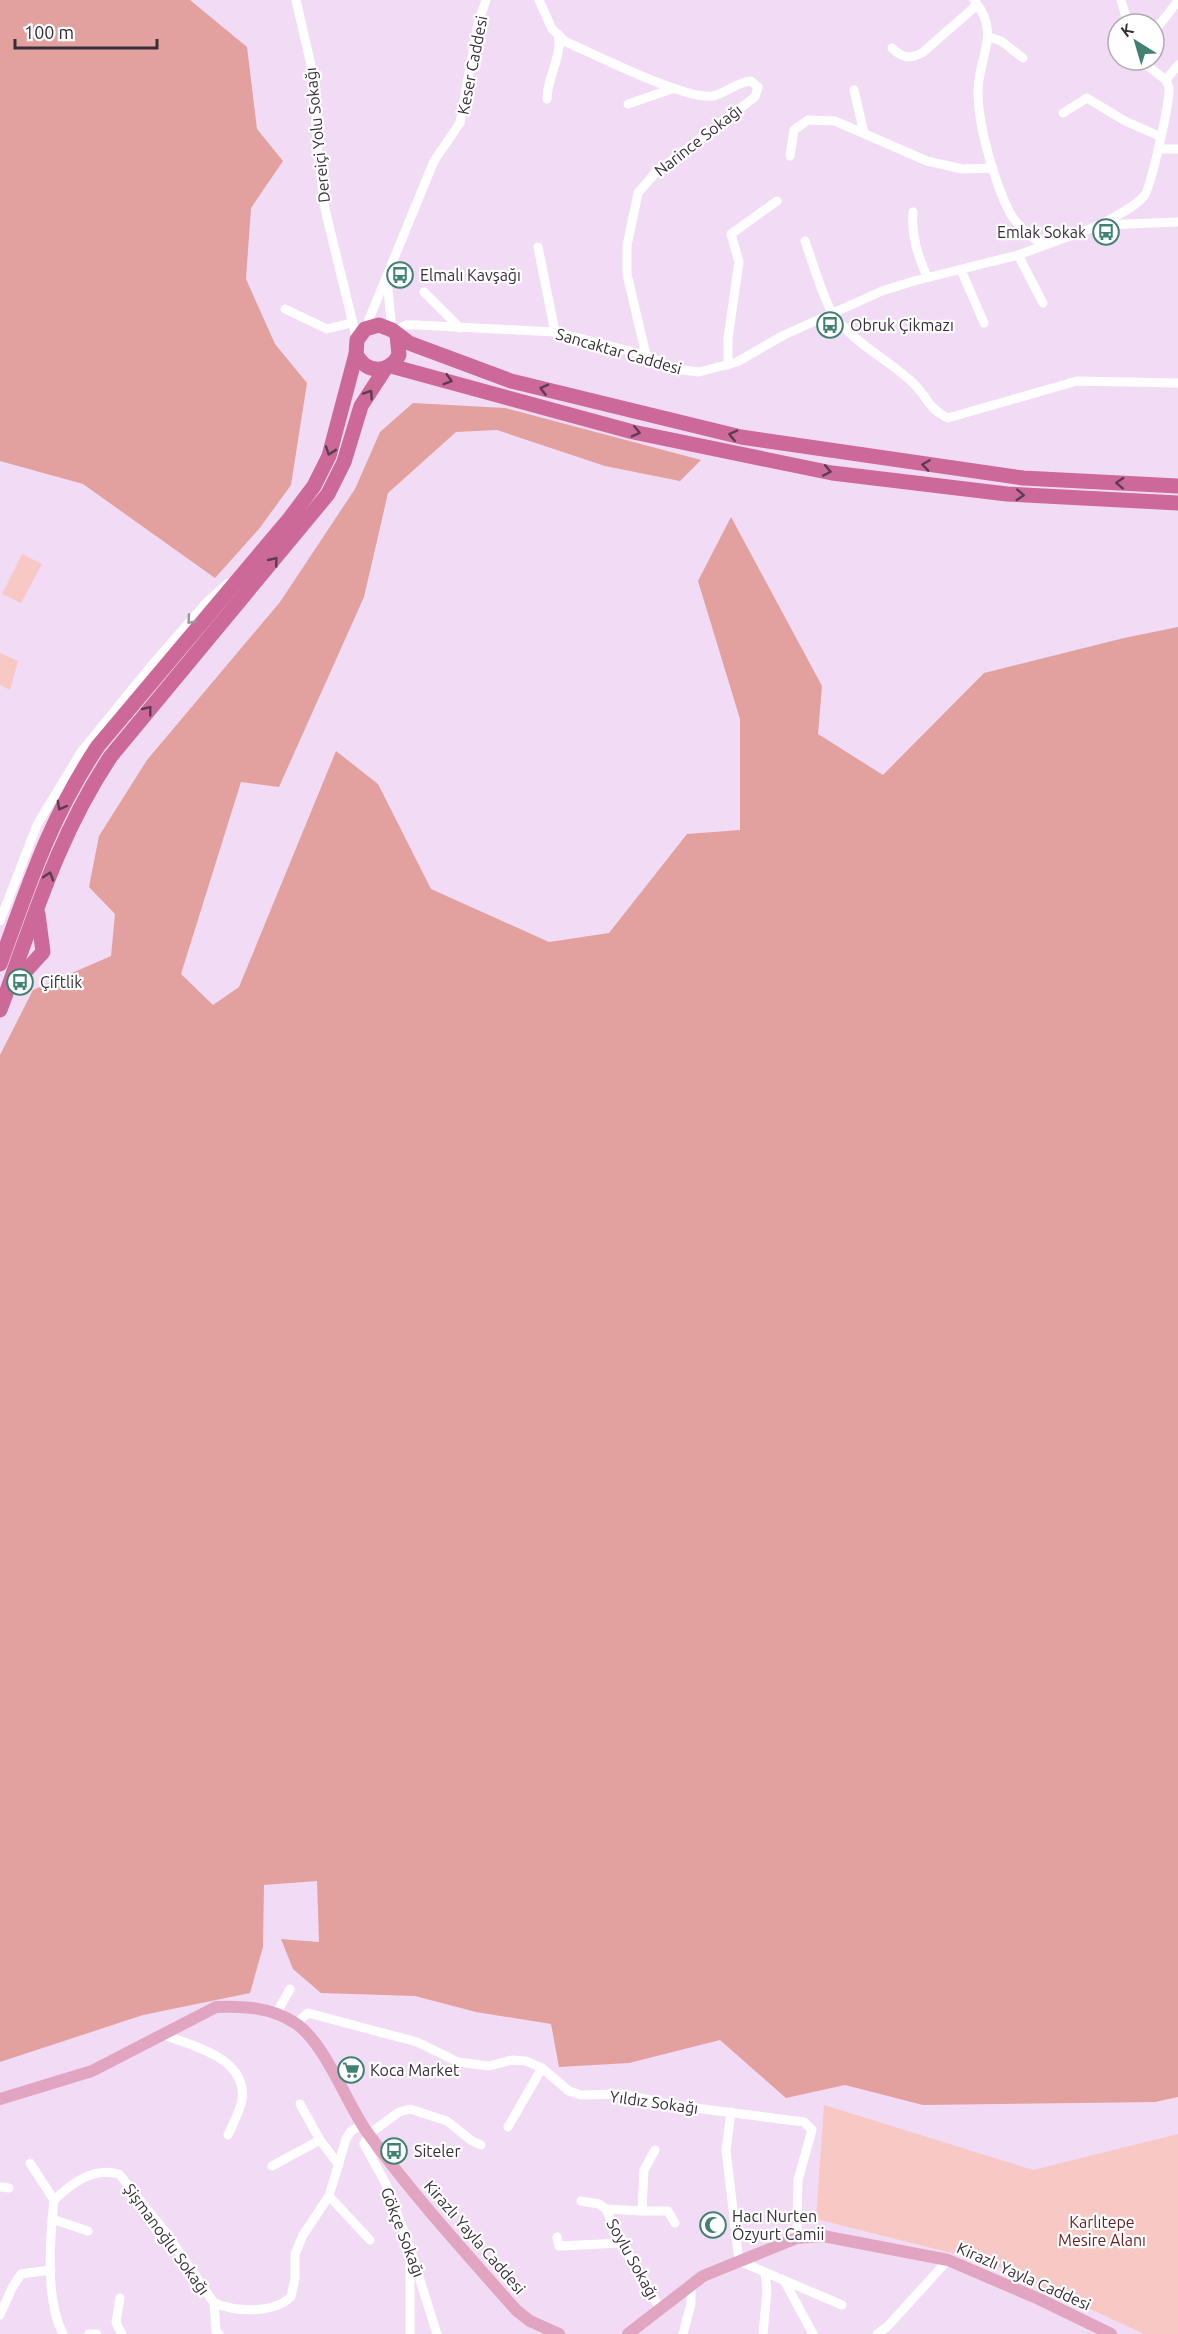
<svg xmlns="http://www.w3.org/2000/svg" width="1178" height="2334" font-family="Ubuntu,sans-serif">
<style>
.green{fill:#f8c8c5}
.forest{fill:#e2a19e}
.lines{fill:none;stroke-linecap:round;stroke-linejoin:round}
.minor{stroke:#fff;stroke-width:9}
.major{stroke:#e1a5c2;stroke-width:12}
.highway{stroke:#cd6999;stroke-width:15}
.oneway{stroke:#5c3d50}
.oneway2{stroke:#9a969c}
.labels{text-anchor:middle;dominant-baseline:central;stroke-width:4.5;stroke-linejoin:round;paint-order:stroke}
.street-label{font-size:16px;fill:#362e38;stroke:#fff}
.poi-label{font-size:16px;fill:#362e38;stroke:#fff;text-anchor:start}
.park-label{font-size:16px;fill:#6a1e22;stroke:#fff}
</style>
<rect width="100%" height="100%" fill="#f2dbf5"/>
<g class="green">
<polygon points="22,554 42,564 21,603 2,594"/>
<polygon points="0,653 18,661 10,690 0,685"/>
<polygon points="824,2105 1033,2170 1178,2134 1178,2334 1144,2334 991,2263 816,2219"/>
</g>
<g class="forest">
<polygon points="0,0 190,0 247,47 257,129 283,161 251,208 246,279 275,344 307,383 291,485 259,529 215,578 83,484 0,461"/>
<polygon points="413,403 505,408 701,460 680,481 605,466 497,430 456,432 388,493 364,597 279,787 241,782 181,974 213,1005 239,987 336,751 378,784 431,889 549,942 609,933 687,834 740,830 740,719 698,581 731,517 822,686 818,734 883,775 984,673 1124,638 1178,627 1178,2097 1155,2102 923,2105 845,2085 786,2098 720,2040 629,2063 559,2067 551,2024 476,2012 415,1996 321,1993 293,1969 281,1939 319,1942 317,1881 264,1885 263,1947 250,1993 143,2015 0,2062 0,1055 33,990 111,956 115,914 89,887 99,836 147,760 280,602 355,489 380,432"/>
</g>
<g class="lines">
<g class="minor">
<polyline points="296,0 313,74 317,145 325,209 357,340"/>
<path d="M539 0 552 29 566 42C597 55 684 100 713 96 726 93 737 82 751 81L758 87 755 97 656 172 638 193 627 246V274L646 355"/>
<path d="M974 0C1002 34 978 56 978 92 978 126 995 184 1010 213 1018 227 1031 236 1043 245"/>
<polyline points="1121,0 1128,24"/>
<polyline points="1154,32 1178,1"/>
<polyline points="989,37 1001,41 1023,58"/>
<path d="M892 48C902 58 910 59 922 53L977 5"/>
<polyline points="1166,80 1178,65"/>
<polyline points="854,90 864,133"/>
<path d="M547 99C547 76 563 57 558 34"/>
<polyline points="628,104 672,89"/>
<polyline points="1063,113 1087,98 1125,121 1159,136"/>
<polyline points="1158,149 1178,149"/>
<polyline points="790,156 794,130 808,120 835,121 927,161 962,169 993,168"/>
<path d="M913 212C911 236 918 255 927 277"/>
<path d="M1102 224C1115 216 1134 208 1144 196 1151 188 1170 101 1169 88L1166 80 1140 60"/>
<path d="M805 241C812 260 823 299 833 314 854 344 888 359 913 383 928 397 928 409 948 418L1077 381 1178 383"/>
<polyline points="538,247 555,332"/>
<polyline points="1018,255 1043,303"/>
<polyline points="961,270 984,323"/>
<polyline points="387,280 392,330"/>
<polyline points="424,292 460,328"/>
<polyline points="285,309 327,329 351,323"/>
<polyline points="365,329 434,161 460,123 478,23 486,0"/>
<polyline points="394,332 406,325 417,325 555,332 646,355 674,369 699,372 737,362 784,335 882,291 914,281 1018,255 1100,225 1178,222"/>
<polyline points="728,365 728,338 739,262 731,234 777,201"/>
<polyline points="0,921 37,825 81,752 151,666 207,602 228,583"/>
<polyline points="276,2014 290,1989"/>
<polyline points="296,2023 308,2013 417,2042 458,2062 489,2066 512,2060 526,2061 542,2068 569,2091 581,2095 622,2094 672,2105 804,2122 812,2130 798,2180 797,2238"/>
<path d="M161 2034C190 2045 248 2057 242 2100 240 2111 233 2124 228 2135"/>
<polyline points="300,2104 320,2140 339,2165"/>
<polyline points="731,2112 726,2150 739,2261 842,2305"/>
<polyline points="508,2127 542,2068"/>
<polyline points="30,2163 54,2200"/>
<polyline points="272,2166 320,2140"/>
<polyline points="0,2187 9,2188"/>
<polyline points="329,2196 370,2240"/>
<polyline points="581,2201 599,2204 606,2209 621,2243 660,2309"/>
<polyline points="606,2209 642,2211 644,2170 655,2150"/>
<polyline points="642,2211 668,2211 675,2223"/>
<polyline points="52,2219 88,2231"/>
<polyline points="557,2237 559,2246 621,2243"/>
<polyline points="785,2282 813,2334"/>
<polyline points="120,2298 116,2323 122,2334"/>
<polyline points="214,2303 216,2331 219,2334"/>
<polyline points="0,2315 12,2288 21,2274 51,2270"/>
<path d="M63 2334C45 2300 50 2238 54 2200 72 2183 93 2167 119 2174L167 2234 214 2303C237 2312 272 2314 291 2297L295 2278V2254L303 2235 329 2196 346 2139 351 2131 362 2125"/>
<polyline points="89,2334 97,2334"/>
<polyline points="410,2334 410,2255"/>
<polyline points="437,2334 410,2248 387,2186 364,2144 369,2134 399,2112 410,2109 447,2121 472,2141 481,2145"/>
<polyline points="683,2334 691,2304 691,2284"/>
<polyline points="763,2334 767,2291 765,2273"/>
<polyline points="877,2334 887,2327 948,2260"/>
</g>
<g class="major">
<path d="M0 2099 92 2071 216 2007C243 2006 271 2007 295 2023 324 2041 347 2104 367 2132 412 2194 465 2252 516 2310L530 2321 559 2334"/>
<polyline points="628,2334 703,2276 797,2238 823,2236 948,2260 1039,2299 1111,2334"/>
</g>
<g class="highway">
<path d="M356 354C366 374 389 374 399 355L397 335"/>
<polyline points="391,366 633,432 832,473 1007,494 1178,503"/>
<path d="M0 964C29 884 50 818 98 746L290 518 314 486 329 456 356 354 357 340 365 329 379 325 392 330 409 343 511 381 741 437 1023 478 1178 486"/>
<polyline points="13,985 43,952 38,914"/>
<path d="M0 1010C33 921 58 835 111 756L328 494 344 462 361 406 385 369"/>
</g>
</g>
<defs><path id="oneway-chevron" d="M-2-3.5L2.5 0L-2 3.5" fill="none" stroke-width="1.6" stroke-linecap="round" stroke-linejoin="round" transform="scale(1.5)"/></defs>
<g class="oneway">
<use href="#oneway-chevron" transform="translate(448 380) rotate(16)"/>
<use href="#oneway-chevron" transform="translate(544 389) rotate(-166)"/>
<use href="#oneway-chevron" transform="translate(369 394) rotate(-56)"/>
<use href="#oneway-chevron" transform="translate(636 432) rotate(13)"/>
<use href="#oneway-chevron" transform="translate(733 435) rotate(-167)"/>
<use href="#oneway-chevron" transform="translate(330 451) rotate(109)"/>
<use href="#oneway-chevron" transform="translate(926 465) rotate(-172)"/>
<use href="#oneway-chevron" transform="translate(827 471) rotate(11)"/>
<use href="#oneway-chevron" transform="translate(1120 483) rotate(-177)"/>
<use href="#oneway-chevron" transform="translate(1020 495) rotate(3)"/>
<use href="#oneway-chevron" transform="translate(274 561) rotate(-51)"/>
<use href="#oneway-chevron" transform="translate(148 710) rotate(-51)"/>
<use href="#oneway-chevron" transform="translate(61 806) rotate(119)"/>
<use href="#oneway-chevron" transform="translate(49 876) rotate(-72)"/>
</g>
<use class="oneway2" href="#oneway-chevron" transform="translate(191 620) rotate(131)"/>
<defs>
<g id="bus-ring" transform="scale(1.35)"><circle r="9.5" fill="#fff" stroke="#418171" stroke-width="1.5"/><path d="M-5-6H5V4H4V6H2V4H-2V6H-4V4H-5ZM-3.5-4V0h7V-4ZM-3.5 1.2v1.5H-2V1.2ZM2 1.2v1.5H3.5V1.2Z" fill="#418171"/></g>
<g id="supermarket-ring" transform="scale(1.35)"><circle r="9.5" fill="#fff" stroke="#418171" stroke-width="1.5"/><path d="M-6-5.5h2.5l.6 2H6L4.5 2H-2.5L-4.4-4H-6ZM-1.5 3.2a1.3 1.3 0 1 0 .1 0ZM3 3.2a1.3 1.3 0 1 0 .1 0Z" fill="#418171"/></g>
<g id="mosque-ring" transform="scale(1.35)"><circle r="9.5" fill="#fff" stroke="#418171" stroke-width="1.5"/><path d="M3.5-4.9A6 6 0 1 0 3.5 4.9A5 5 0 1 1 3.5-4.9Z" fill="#418171"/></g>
</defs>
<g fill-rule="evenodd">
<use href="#bus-ring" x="1106" y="232"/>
<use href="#bus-ring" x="400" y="275"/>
<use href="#bus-ring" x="830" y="325"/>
<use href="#bus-ring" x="20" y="982"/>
<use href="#supermarket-ring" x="351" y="2070"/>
<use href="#bus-ring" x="394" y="2151"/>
<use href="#mosque-ring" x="713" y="2225"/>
</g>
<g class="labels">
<g class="street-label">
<text transform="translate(472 65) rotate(-79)">Keser Caddesi</text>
<text transform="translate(317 135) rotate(-96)">Dereiçi Yolu Sokağı</text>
<text transform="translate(698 140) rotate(-38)">Narince Sokağı</text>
<text transform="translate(619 351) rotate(16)">Sancaktar Caddesi</text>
<text transform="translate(654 2102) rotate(8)">Yıldız Sokağı</text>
<text transform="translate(403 2232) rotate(69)">Gökçe Sokağı</text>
<text transform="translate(475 2237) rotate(49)">Kirazlı Yayla Caddesi</text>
<text transform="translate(167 2239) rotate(54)">Şişmanoğlu Sokağı</text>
<text transform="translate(633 2259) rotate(61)">Soylu Sokağı</text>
<text transform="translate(1024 2276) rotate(24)">Kirazlı Yayla Caddesi</text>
</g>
<g class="poi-label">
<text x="1086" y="232" text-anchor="end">Emlak Sokak</text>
<text x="420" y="275">Elmalı Kavşağı</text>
<text x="850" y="325">Obruk Çikmazı</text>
<text x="40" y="982">Çi̇ftli̇k</text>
<text x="370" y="2070">Koca Market</text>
<text x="414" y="2151">Siteler</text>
<text x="732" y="2216">Hacı Nurten<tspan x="732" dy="18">Özyurt Camii</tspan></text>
</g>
<g class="park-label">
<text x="1102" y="2222">Karlıtepe<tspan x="1102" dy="18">Mesire Alanı</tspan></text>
</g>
</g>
<g transform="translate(1136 42) rotate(323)"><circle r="28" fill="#ffffff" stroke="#afabaf" stroke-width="1.5"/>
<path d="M0-4.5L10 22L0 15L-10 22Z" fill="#418171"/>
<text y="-9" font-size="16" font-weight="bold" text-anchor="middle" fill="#362e38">K</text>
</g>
<path d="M15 39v9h142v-9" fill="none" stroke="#362e38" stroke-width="3"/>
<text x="24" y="39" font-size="18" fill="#362e38" stroke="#ffffff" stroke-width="4.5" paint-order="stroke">100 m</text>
</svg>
